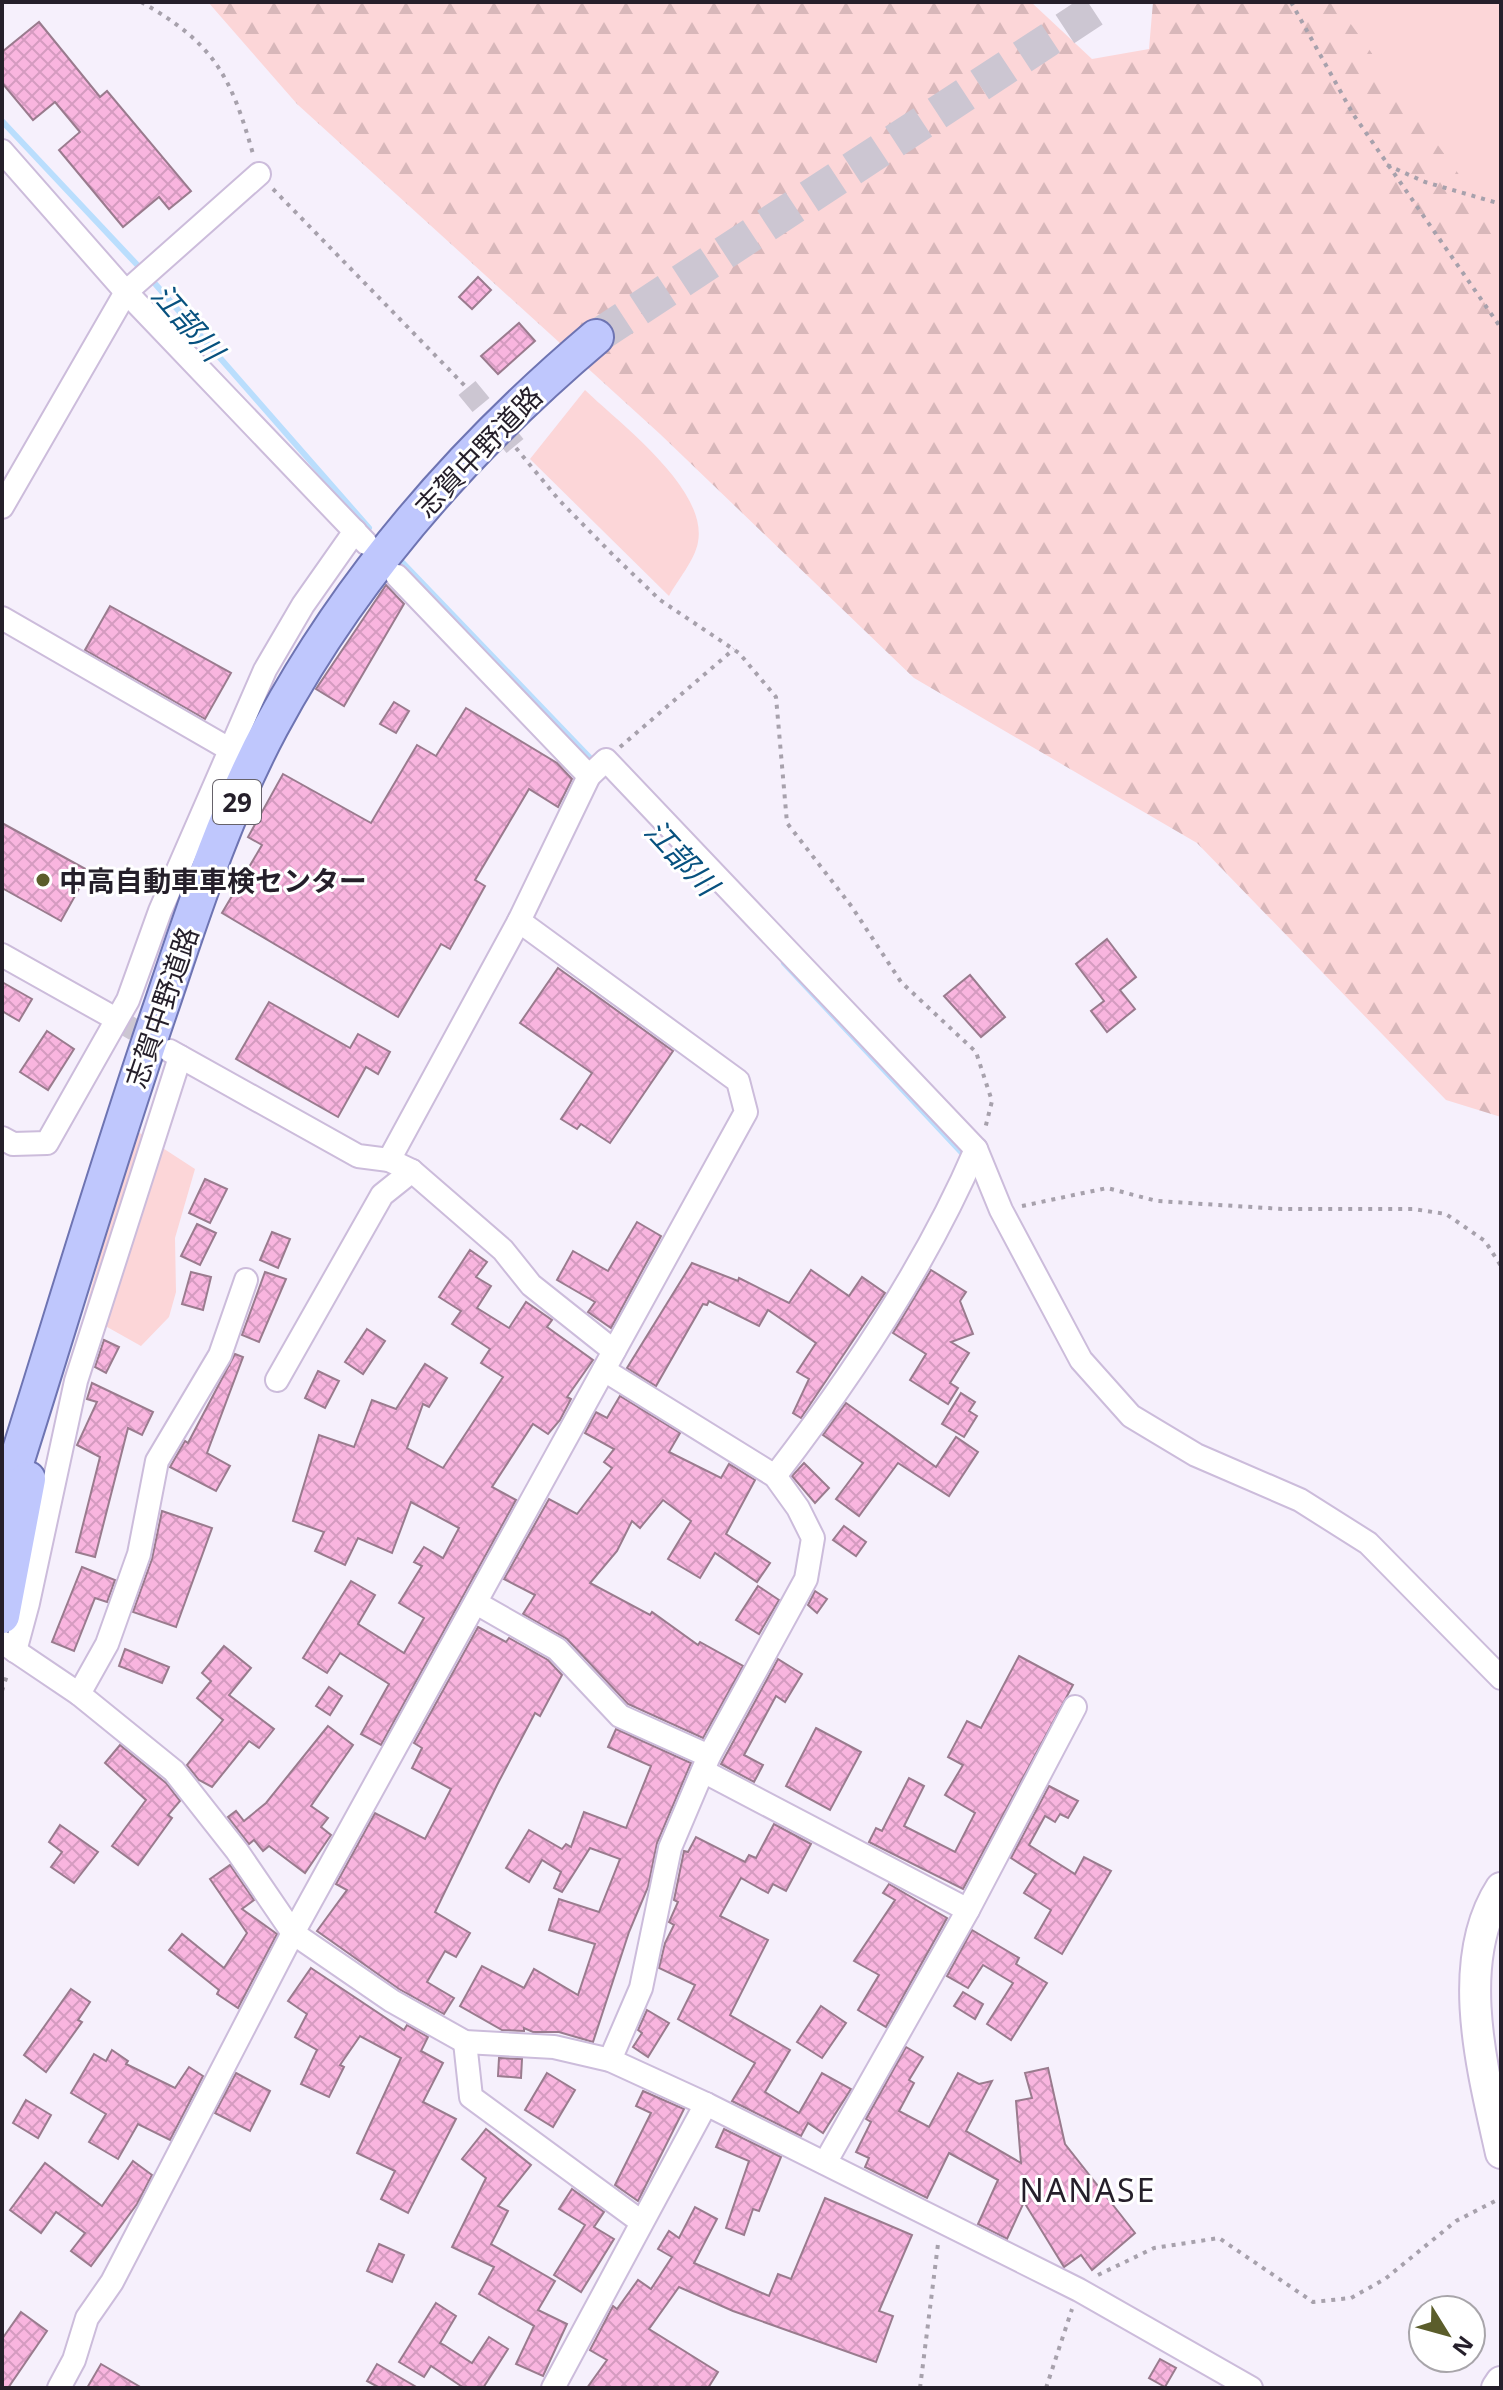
<svg xmlns="http://www.w3.org/2000/svg" width="1503" height="2390" font-family="'Noto Sans','Noto Sans JP',sans-serif">
<style>
.green{fill:#fcd6d8}
.forest{fill:url(#forest-firs)}
.lines{fill:none;stroke-linecap:round;stroke-linejoin:round}
.stream{stroke:#badefd;stroke-width:6}
.building{fill:url(#building-cross-hatch);stroke:#9a7b8e;stroke-width:2}
.street-tunnel{stroke:#ccc6d2;stroke-width:22;stroke-dasharray:22 11;stroke-linecap:butt}
.primary-tunnel{stroke:#ccc6d2;stroke-width:34;stroke-dasharray:34 17;stroke-linecap:butt}
.street-casing{stroke:#ccbcdb;stroke-width:26}
.secondary-casing{stroke:#ccbcdb;stroke-width:34}
.primary-casing{stroke:#6e74b2;stroke-width:38}
.path{stroke:#a7a1ac;stroke-width:4;stroke-dasharray:4 6;stroke-linecap:butt}
.street{stroke:#fff;stroke-width:22}
.secondary{stroke:#fff;stroke-width:30}
.primary{stroke:#bfc7fd;stroke-width:34}
.poi-dot{fill:#5b5d2b;stroke:#fff;stroke-width:3}
.labels{text-anchor:middle;dominant-baseline:central;stroke-width:6;stroke-linejoin:round;paint-order:stroke}
.shield{fill:#fff;stroke:#66626a;stroke-width:2}
.shield-label{font-size:26px;font-weight:bold;fill:#251f2a}
.street-label{font-size:28px;fill:#251f2a;stroke:#fff}
.poi-label{font-size:28px;font-weight:bold;fill:#251f2a;stroke:#fff;text-anchor:start}
.water-label{font-size:30px;font-style:italic;fill:#07517f;stroke:#fff}
.quarter-label{font-size:32px;letter-spacing:2px;fill:#251f2a;stroke:#fff}
</style>
<defs>
<pattern id="forest-firs" width="22" height="20" patternUnits="userSpaceOnUse" patternTransform="scale(2)"><rect width="22" height="20" fill="#fcd6d8"/><path d="M5 1l3.5 6h-7zM16 11l3.5 6h-7z" fill="#d8b7ba"/></pattern>
<pattern id="building-cross-hatch" width="8" height="8" patternUnits="userSpaceOnUse" patternTransform="scale(2)"><rect width="8" height="8" fill="#f9b5df"/><path d="M0 0l8 8M0 8l8-8" fill="none" stroke="#d59bc0"/></pattern>
</defs>
<rect width="100%" height="100%" fill="#f6f0fc"/>
<g class="green">
<polygon points="1309,2 1501,2 1501,289"/>
<path d="M585 390C620 424 708 489 698 542 695 560 677 581 669 596L530 459Z"/>
<polygon points="135,1130 195,1169 175,1238 176,1292 169,1317 141,1346 84,1314"/>
</g>
<polygon class="forest" points="208,2 1031,2 1092,59 1149,49 1153,2 1335,2 1501,233 1501,1117 1446,1100 1197,843 914,678 660,434 297,104"/>
<g class="lines">
<g class="stream">
<polyline points="2,121 142,270"/>
<polyline points="150,278 369,528"/>
<polyline points="402,562 595,763"/>
<polyline points="784,963 962,1153"/>
</g>
</g>
<g class="building">
<polygon points="39,22 100,97 107,91 191,191 169,209 159,197 123,227 59,150 80,132 55,102 33,120 2,83 2,52"/>
<polygon points="478,277 491,290 472,309 459,297"/>
<polygon points="519,323 535,341 498,374 481,356"/>
<polygon points="386,585 404,604 344,706 316,689"/>
<polygon points="110,606 231,673 205,719 85,650"/>
<polygon points="394,702 409,711 396,733 380,724"/>
<polygon points="466,708 557,763 572,779 558,807 529,789 475,880 485,886 450,949 441,944 398,1017 222,913 262,845 248,837 283,774 371,823 417,745 436,756"/>
<polygon points="2,823 89,871 61,921 2,888"/>
<polygon points="1107,939 1136,977 1120,990 1135,1009 1107,1032 1091,1011 1104,1001 1076,964"/>
<polygon points="558,968 673,1051 610,1143 581,1124 577,1129 561,1119 592,1073 520,1023"/>
<polygon points="970,975 1005,1017 981,1037 944,996"/>
<polygon points="2,982 32,999 19,1021 2,1011"/>
<polygon points="269,1002 350,1048 358,1034 390,1052 378,1074 366,1067 338,1117 236,1059"/>
<polygon points="47,1031 74,1049 48,1090 20,1072"/>
<polygon points="205,1179 227,1189 210,1223 189,1213"/>
<polygon points="637,1222 661,1236 611,1328 588,1312 595,1302 557,1280 573,1251 608,1271"/>
<polygon points="197,1224 216,1233 200,1265 181,1256"/>
<polygon points="272,1232 290,1239 278,1268 260,1260"/>
<polygon points="470,1250 487,1262 476,1277 491,1286 477,1308 509,1328 526,1302 552,1320 547,1327 593,1360 567,1397 571,1399 560,1420 548,1434 533,1424 492,1487 516,1500 381,1745 361,1734 389,1684 340,1653 327,1673 303,1658 351,1581 375,1595 358,1624 404,1653 424,1618 399,1603 422,1566 414,1562 424,1547 443,1558 459,1528 411,1502 392,1553 358,1538 345,1565 315,1551 324,1532 293,1521 319,1435 354,1447 372,1400 396,1409 425,1364 447,1378 429,1407 423,1404 407,1448 443,1468 503,1377 481,1363 490,1349 452,1324 461,1311 439,1297"/>
<polygon points="692,1263 738,1281 739,1278 789,1303 811,1270 849,1296 862,1277 885,1293 801,1418 793,1413 809,1379 797,1372 816,1343 768,1310 759,1326 709,1301 707,1305 703,1304 656,1386 627,1368"/>
<polygon points="931,1270 966,1292 960,1301 973,1334 951,1342 969,1353 950,1383 958,1388 948,1404 910,1380 926,1354 893,1333"/>
<polygon points="191,1272 211,1277 203,1310 182,1304"/>
<polygon points="265,1272 286,1279 259,1342 242,1335"/>
<polygon points="367,1329 385,1341 363,1374 345,1362"/>
<polygon points="104,1340 119,1347 106,1373 95,1367"/>
<polygon points="235,1354 243,1357 207,1453 230,1466 216,1491 170,1467 185,1441 188,1443"/>
<polygon points="318,1371 339,1381 325,1408 305,1398"/>
<polygon points="92,1383 153,1412 142,1435 128,1428 95,1557 76,1552 100,1457 77,1445 97,1402 87,1399"/>
<polygon points="961,1393 975,1402 969,1411 977,1416 964,1437 942,1424"/>
<polygon points="620,1396 680,1433 669,1452 721,1478 729,1464 755,1480 726,1534 770,1563 757,1582 715,1553 700,1578 668,1559 691,1521 663,1500 640,1528 632,1521 617,1551 590,1583 650,1615 652,1612 698,1645 700,1642 743,1666 703,1738 628,1704 567,1639 523,1614 535,1595 504,1579 549,1499 577,1514 612,1468 604,1462 614,1449 585,1433 596,1412 607,1418"/>
<polygon points="846,1403 936,1467 956,1437 978,1452 949,1496 898,1463 859,1516 836,1499 863,1463 823,1435"/>
<polygon points="804,1463 829,1488 815,1503 792,1476"/>
<polygon points="162,1511 212,1528 176,1627 133,1612 152,1559"/>
<polygon points="844,1526 866,1542 856,1556 833,1540"/>
<polygon points="82,1567 115,1580 107,1602 95,1598 74,1651 52,1642"/>
<polygon points="758,1586 779,1600 759,1634 736,1620"/>
<polygon points="815,1591 827,1599 817,1613 808,1605"/>
<polygon points="478,1627 506,1642 509,1638 548,1660 562,1675 540,1716 535,1713 497,1785 435,1912 470,1933 456,1957 445,1951 427,1982 454,1998 444,2014 399,1989 317,1931 347,1890 336,1884 375,1813 425,1839 451,1789 412,1768 422,1748 414,1743"/>
<polygon points="224,1646 251,1668 229,1695 274,1729 259,1748 249,1741 212,1787 199,1780 187,1765 223,1720 197,1698 211,1681 202,1673"/>
<polygon points="125,1649 169,1667 162,1683 119,1666"/>
<polygon points="1019,1656 1073,1685 963,1889 869,1842 876,1828 882,1831 909,1778 924,1786 904,1826 955,1852 975,1813 945,1795 963,1765 948,1757 967,1721 981,1728"/>
<polygon points="778,1659 802,1674 785,1702 776,1696 744,1755 763,1765 754,1782 721,1764"/>
<polygon points="329,1687 342,1696 330,1715 316,1706"/>
<polygon points="328,1726 353,1745 311,1806 328,1818 321,1827 331,1835 305,1873 269,1846 263,1851 254,1840 249,1844 228,1817 236,1811 244,1821 266,1803"/>
<polygon points="816,1728 861,1752 830,1810 786,1786"/>
<polygon points="616,1729 691,1763 657,1843 648,1887 629,1932 593,2042 559,2032 533,2032 524,2028 524,2031 502,2030 460,2006 482,1966 524,1988 534,1969 578,1995 595,1944 549,1930 559,1899 599,1912 620,1859 590,1848 562,1892 554,1888 561,1872 542,1860 529,1882 506,1868 529,1830 562,1849 566,1844 571,1847 584,1812 626,1828 651,1766 608,1747"/>
<polygon points="120,1745 166,1783 180,1801 168,1815 172,1818 138,1865 112,1846 146,1800 105,1763"/>
<polygon points="1049,1786 1078,1801 1068,1818 1060,1814 1055,1822 1045,1816 1029,1845 1075,1874 1084,1857 1111,1871 1062,1954 1035,1938 1051,1910 1024,1893 1036,1874 1011,1858"/>
<polygon points="774,1824 811,1844 786,1891 773,1884 768,1893 741,1878 720,1916 768,1940 730,2015 790,2050 765,2092 799,2113 822,2073 851,2089 823,2133 808,2123 801,2136 732,2101 755,2063 678,2019 695,1985 659,1968 665,1943 674,1925 669,1922 678,1902 674,1900 684,1851 688,1852 696,1837 745,1862 749,1855 756,1858"/>
<polygon points="60,1825 98,1852 74,1883 51,1867 62,1852 49,1842"/>
<polygon points="230,1865 254,1900 242,1909 277,1934 238,2008 217,1994 219,1990 169,1950 182,1934 224,1968 247,1933 210,1879"/>
<polygon points="889,1884 947,1918 886,2027 858,2010 879,1975 854,1961 895,1900 883,1893"/>
<polygon points="972,1930 1019,1958 1016,1964 1047,1983 1011,2040 987,2024 1013,1983 983,1965 968,1988 947,1976"/>
<polygon points="311,1968 404,2030 407,2025 428,2037 421,2051 443,2063 423,2102 456,2119 408,2213 381,2199 395,2171 357,2153 401,2058 360,2036 340,2065 344,2067 329,2097 301,2084 317,2050 295,2037 307,2014 288,2001"/>
<polygon points="71,1989 90,2002 78,2020 82,2022 46,2072 24,2055"/>
<polygon points="963,1992 983,2004 975,2019 954,2006"/>
<polygon points="821,2006 846,2023 822,2058 797,2042"/>
<polygon points="647,2010 669,2023 648,2057 633,2047 642,2033 638,2030"/>
<polygon points="906,2047 923,2057 909,2080 914,2083 899,2111 929,2127 958,2073 979,2084 992,2081 966,2131 1021,2163 1016,2101 1032,2098 1025,2073 1048,2068 1065,2144 1135,2233 1092,2270 1081,2255 1064,2267 1024,2202 1007,2239 978,2224 998,2180 949,2153 927,2198 865,2167 869,2158 856,2152 871,2122 866,2119"/>
<polygon points="112,2050 128,2061 126,2064 175,2088 189,2067 203,2076 170,2140 138,2124 118,2159 89,2142 106,2114 71,2093 94,2054 106,2061"/>
<polygon points="499,2058 522,2059 521,2078 498,2076"/>
<polygon points="236,2073 270,2091 250,2131 215,2113"/>
<polygon points="547,2073 575,2090 553,2127 525,2110"/>
<polygon points="643,2091 684,2109 638,2201 615,2185 651,2113 636,2106"/>
<polygon points="26,2100 51,2115 38,2138 13,2123"/>
<polygon points="486,2129 531,2165 498,2206 508,2211 491,2244 555,2281 538,2310 567,2324 543,2376 516,2364 534,2326 479,2294 494,2267 452,2247 486,2178 462,2159"/>
<polygon points="724,2129 781,2157 759,2211 753,2209 744,2235 726,2228 749,2161 716,2147"/>
<polygon points="133,2161 152,2175 137,2204 91,2266 71,2251 85,2233 56,2212 41,2233 10,2210 45,2163 102,2206"/>
<polygon points="572,2189 604,2212 594,2227 614,2239 581,2292 554,2275 585,2225 559,2209"/>
<polygon points="825,2198 912,2235 879,2311 893,2316 876,2362 733,2311 679,2287 649,2329 718,2372 708,2388 587,2388 607,2360 590,2350 613,2306 617,2309 638,2280 651,2289 672,2257 658,2249 669,2231 679,2238 695,2207 717,2219 694,2263 769,2296 778,2274 791,2279"/>
<polygon points="379,2244 404,2255 392,2282 367,2271"/>
<polygon points="436,2303 456,2316 440,2343 444,2345 472,2363 489,2337 508,2349 483,2388 464,2388 431,2366 424,2377 399,2362"/>
<polygon points="21,2312 47,2331 8,2388 2,2388 2,2339"/>
<polygon points="1160,2359 1176,2368 1165,2387 1149,2378"/>
<polygon points="101,2364 142,2388 87,2388"/>
<polygon points="377,2364 418,2388 380,2388 367,2381"/>
</g>
<g class="lines">
<g class="street-tunnel">
<polyline points="467,388 515,446"/>
<polyline points="116,1019 160,1045"/>
</g>
<polyline class="primary-tunnel" points="596,337 1106,2"/>
<g class="street-casing">
<g id="street">
<polyline points="2,151 126,292 366,543"/>
<polyline points="2,507 126,292 259,174"/>
<polyline points="397,576 589,776 606,760 976,1149 1001,1210 1081,1360 1131,1416 1196,1455 1300,1500 1368,1543 1501,1678"/>
<polyline points="2,618 229,749"/>
<polyline points="2,955 116,1019"/>
<polyline points="170,1051 358,1156 389,1160 412,1171 503,1250 531,1285 614,1351"/>
<polyline points="2,1138 13,1144 47,1143 128,1000 160,911 265,670 303,605 355,531"/>
<polyline points="389,1160 519,921 589,776"/>
<polyline points="604,1370 775,1476 798,1508 813,1538 806,1579 709,1756 670,1848 641,1988 610,2060"/>
<polyline points="277,1380 382,1195 412,1171"/>
<path d="M775 1476C852 1376 926 1266 976 1149"/>
<polyline points="478,1604 557,1649 620,1716 709,1756"/>
<polyline points="2,1642 79,1694 174,1771 237,1851 293,1933 392,2001 465,2042 554,2047 610,2060 706,2104 1079,2290 1251,2388"/>
<polyline points="15,1651 28,1603 76,1381 180,1057"/>
<polyline points="79,1694 107,1644 139,1554 157,1461 220,1355 246,1280"/>
<polyline points="703,1771 968,1910"/>
<polyline points="465,2042 471,2097 640,2221"/>
<polyline points="825,2163 968,1910 1075,1707"/>
<polyline points="59,2388 74,2360 87,2318 112,2282 293,1933 746,1112 738,1081 519,921"/>
<polyline points="553,2388 706,2104"/>
</g>
</g>
<g class="secondary-casing">
<g id="secondary">
<path d="M1501 1888C1453 1962 1483 2072 1501 2153"/>
<polyline points="1497,2388 1501,2382"/>
</g>
</g>
<g class="primary-casing">
<g id="primary">
<path d="M2 1507C56 1339 105 1169 163 1001 194 909 225 813 271 727 352 576 466 447 596 337"/>
<polyline points="2,1616 28,1479"/>
</g>
</g>
<g class="path">
<path d="M141 2C214 43 231 76 253 154"/>
<polyline points="1291,2 1353,114 1501,328"/>
<polyline points="1387,165 1425,182 1501,204"/>
<polyline points="273,189 467,388"/>
<polyline points="516,448 559,500 613,555 660,600 739,653 776,697 787,823 852,907 901,982 976,1052 992,1101 985,1129"/>
<polyline points="620,747 734,649"/>
<polyline points="1022,1206 1107,1188 1157,1201 1282,1209 1413,1209 1446,1214 1485,1241 1501,1266"/>
<polyline points="2,1691 8,1672"/>
<polyline points="1098,2275 1154,2248 1219,2238 1313,2302 1351,2298 1385,2279 1456,2221 1501,2198"/>
<polyline points="920,2388 938,2244"/>
<polyline points="1046,2388 1072,2309"/>
</g>
<use href="#street" class="street"/>
<use href="#secondary" class="secondary"/>
<use href="#primary" class="primary"/>
</g>
<circle class="poi-dot" cx="43" cy="880" r="8"/>
<g class="labels">
<rect class="shield" x="213" y="780" width="48" height="44" rx="6"/>
<g class="shield-label">
<text x="237" y="802">29</text>
</g>
<g class="street-label">
<text transform="translate(478 451) rotate(-46)">志賀中野道路</text>
<text transform="translate(161 1007) rotate(-71)">志賀中野道路</text>
</g>
<g class="poi-label">
<text x="59" y="880">中高自動車車検センター</text>
</g>
<g class="water-label">
<text transform="translate(188 322) rotate(49)">江部川</text>
<text transform="translate(682 857) rotate(47)">江部川</text>
</g>
<g class="quarter-label">
<text x="1088" y="2189">NANASE</text>
</g>
</g>
<rect width="1503" height="2390" fill="none" stroke="#251f2a" stroke-width="8"/>
<g transform="translate(1447 2334) rotate(127)"><circle r="38" fill="#ffffff" stroke="#a8a5aa" stroke-width="2"/>
<path d="M0-6L14 30L0 20L-14 30Z" fill="#5b5d2b"/>
<text y="-12" font-size="22" font-weight="bold" text-anchor="middle" fill="#251f2a">N</text>
</g>
</svg>
